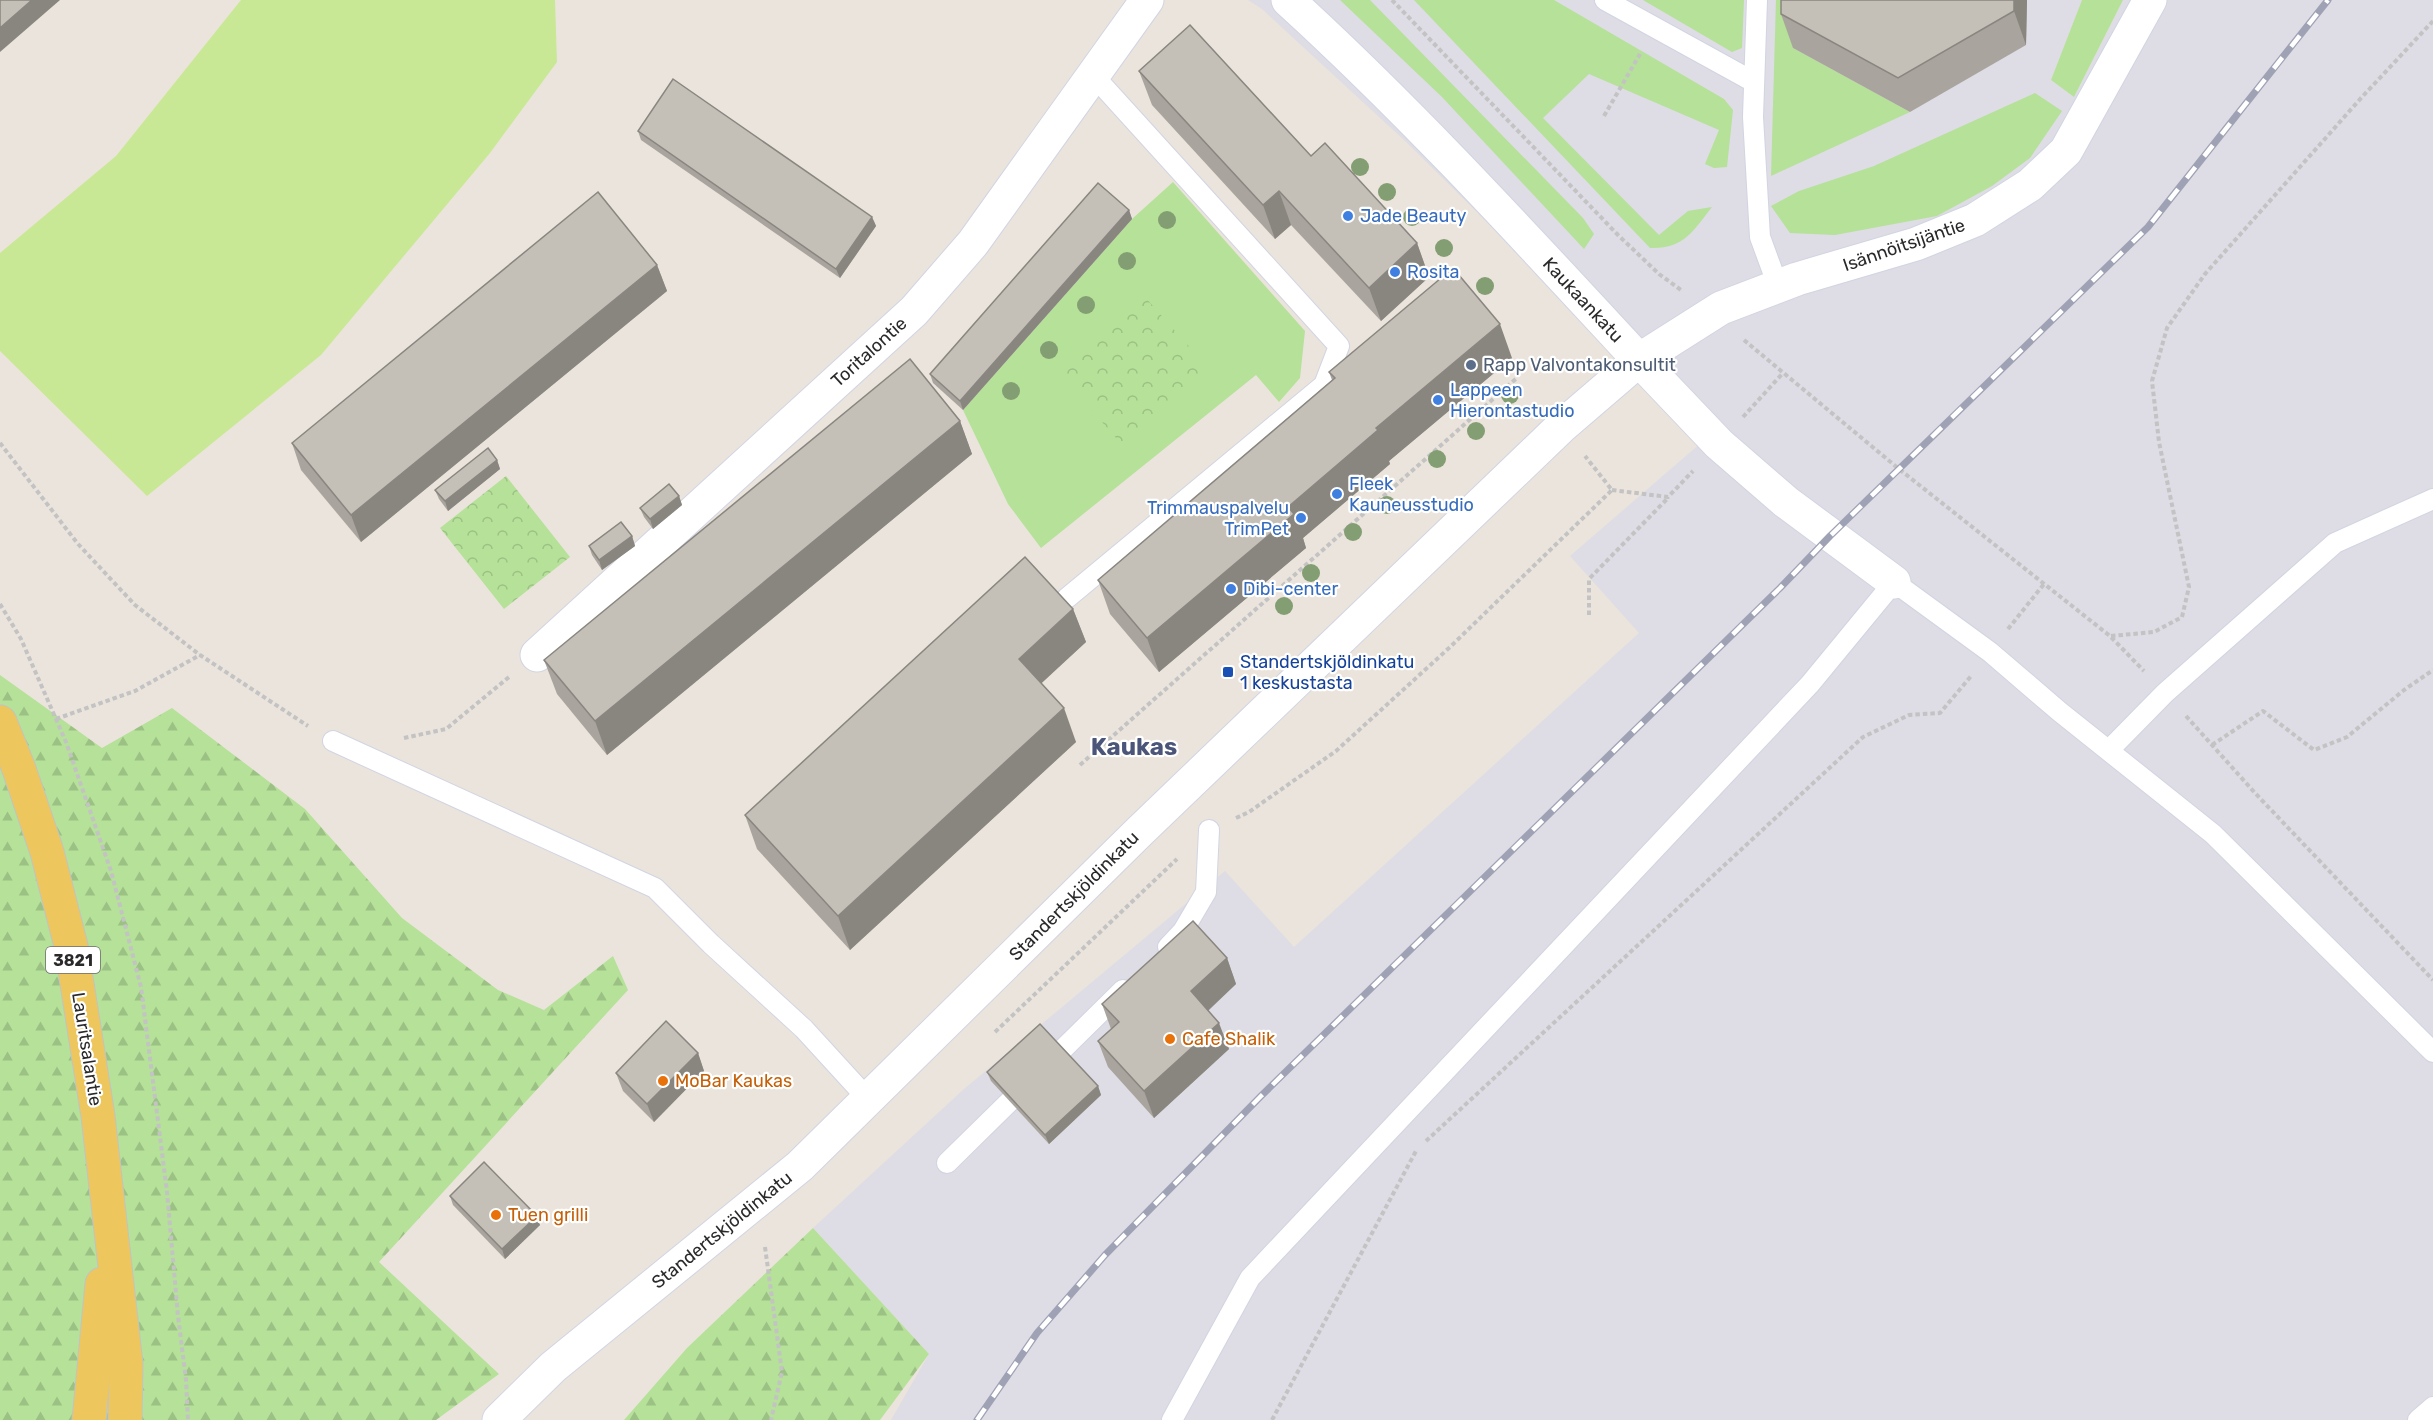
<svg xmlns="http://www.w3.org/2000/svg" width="2433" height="1420" font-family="Rubik,sans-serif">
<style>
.industrial{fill:#dedce4}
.grass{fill:#b5e199}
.forest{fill:url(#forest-firs)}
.park{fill:url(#park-crowns)}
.pitch{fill:#c9e895}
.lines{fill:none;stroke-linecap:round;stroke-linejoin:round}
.service-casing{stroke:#d1d5e2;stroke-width:22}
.minor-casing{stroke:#d1d5e2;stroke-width:35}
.tertiary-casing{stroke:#d1d5e2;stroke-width:35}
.primary-casing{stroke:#c3c3c3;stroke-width:35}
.path{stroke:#c3c3c3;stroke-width:4;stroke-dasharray:4.5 3;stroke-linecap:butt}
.service{stroke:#fff;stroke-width:20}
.minor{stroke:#fff;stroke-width:33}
.tertiary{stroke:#fff;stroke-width:33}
.primary{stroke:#eec65e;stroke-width:33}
.rail-casing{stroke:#9ea2b4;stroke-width:7}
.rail{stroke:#fff;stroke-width:4.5;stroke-dasharray:14;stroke-linecap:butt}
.tree{fill:#839e72}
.wall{fill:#a9a49d}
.shaded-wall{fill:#898680}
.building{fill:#c4bfb7;stroke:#898680;stroke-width:1.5}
.shop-dot{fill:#3f7fe0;stroke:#fff;stroke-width:2}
.service-dot{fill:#5c6f8a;stroke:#fff;stroke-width:2}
.transit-dot{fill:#1a4fb4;stroke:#fff;stroke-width:2}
.food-dot{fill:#e8710a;stroke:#fff;stroke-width:2}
.labels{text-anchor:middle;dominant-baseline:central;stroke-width:4.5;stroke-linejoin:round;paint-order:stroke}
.shield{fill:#fff;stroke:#6a6a6a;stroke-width:1.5}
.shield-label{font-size:16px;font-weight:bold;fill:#2a2a2a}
.shop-label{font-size:18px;fill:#366cbe;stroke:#fff;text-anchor:start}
.street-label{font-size:18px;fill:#2a2a2a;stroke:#fff}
.service-label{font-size:18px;fill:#4e5e75;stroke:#fff;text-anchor:start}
.transit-label{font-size:18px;fill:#164399;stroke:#fff;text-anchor:start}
.food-label{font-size:18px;fill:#c56008;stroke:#fff;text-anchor:start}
.district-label{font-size:24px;font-weight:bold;fill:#4b5579;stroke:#fff}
</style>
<defs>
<pattern id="forest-firs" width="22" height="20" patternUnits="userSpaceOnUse" patternTransform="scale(1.5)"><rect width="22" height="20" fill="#b5e199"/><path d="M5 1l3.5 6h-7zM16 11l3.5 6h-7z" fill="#9cc184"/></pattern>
<pattern id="park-crowns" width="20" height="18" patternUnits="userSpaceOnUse" patternTransform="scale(1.5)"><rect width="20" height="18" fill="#b5e199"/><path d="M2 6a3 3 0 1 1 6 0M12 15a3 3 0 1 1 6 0" fill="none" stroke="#9cc184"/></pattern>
</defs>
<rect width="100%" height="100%" fill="#ebe4dc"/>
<polygon class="industrial" points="1248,0 2082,0 2051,80 2074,97 2123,0 2433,0 2433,1420 891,1420 929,1354 813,1228 964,1089 1225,871 1294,947 1639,633 1570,556 1702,442 1555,289 1404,140 1262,9"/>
<g class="grass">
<polygon points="1340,0 1370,0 1583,218 1594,234 1584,249 1442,97"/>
<path d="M1414 0H1554L1724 99 1733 110 1727 167 1714 168 1705 164 1719 130 1589 74 1543 118 1659 235 1688 211 1712 207C1693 231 1684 249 1650 248Z"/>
<polygon points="1643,0 1744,0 1742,48 1732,52"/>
<polygon points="1776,0 1794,0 1793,48 1910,112 1771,176"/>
<polygon points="2082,0 2123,0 2074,97 2051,80"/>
<polygon points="2035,93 2062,111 2030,158 1992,186 1937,216 1835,235 1790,233 1771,206 1799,191 1874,166"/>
<polygon points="1173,182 1305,331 1300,378 1279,402 1256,375 1041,548 1008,504 963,410 1132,219"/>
</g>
<g class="forest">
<polygon points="0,675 102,748 172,708 305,809 402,918 498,990 544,1010 613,956 628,990 379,1262 499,1374 436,1420 0,1420"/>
<polygon points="813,1228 929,1354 880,1420 624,1420 687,1348"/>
</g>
<g class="park">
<polygon points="1144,296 1210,370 1123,446 1058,372"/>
<polygon points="506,476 570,557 504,609 440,528"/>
</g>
<polygon class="pitch" points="241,0 555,0 557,62 490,153 321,355 147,496 0,351 0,253 116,156"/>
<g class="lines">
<g class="service-casing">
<g id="service">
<polyline points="1605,0 1754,82"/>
<polyline points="1757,0 1753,117 1760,237 1778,286"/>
<polyline points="1067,598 1324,385 1339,346 1093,75"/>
<polyline points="333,741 655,888 711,944 804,1029 868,1099"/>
<polyline points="2109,750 2165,693 2335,543 2433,499"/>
<polyline points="1168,947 1183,931 1206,892 1209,830"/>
<polyline points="947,1163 1123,990"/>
<polyline points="1172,1420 1250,1278 1810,684 1894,582 1990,652 2060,712 2213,834 2433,1052"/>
<polyline points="2418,1420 2433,1407"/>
</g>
</g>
<g class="minor-casing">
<g id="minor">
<polyline points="1894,582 1786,502 1719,444 1639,360 1721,308 1797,279 1916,244 1975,220 2030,185 2066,151 2150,0"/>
<polyline points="537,655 914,311 973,243 1147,0"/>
</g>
</g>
<g class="tertiary-casing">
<path id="tertiary" d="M499 1420 553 1367 800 1166 1139 832 1561 427 1639 360C1525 237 1412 113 1288 0"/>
</g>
<g class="primary-casing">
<g id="primary">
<polyline points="0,722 19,769 47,852 71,946 98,1116 126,1364 125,1420"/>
<polyline points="89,1420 102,1284"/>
</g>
</g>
<g class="path">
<polyline points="1392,0 1618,235 1659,274 1681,290"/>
<polyline points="1604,116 1640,54"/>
<polyline points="1744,340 1899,469 2110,636 2144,671"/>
<polyline points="1743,417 1783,373"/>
<polyline points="0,443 78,544 135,605 200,655 308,726"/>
<polyline points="1612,490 1668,497 1693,471"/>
<polyline points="0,604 21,639 66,742 111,871 141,987 167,1192 178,1316 186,1380 188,1420"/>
<polyline points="1589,615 1589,579 1668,498"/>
<polyline points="2008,629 2044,584"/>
<polyline points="2111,636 2154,632 2182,617 2189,587 2159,442 2152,381 2167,328 2205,274 2362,97 2433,21"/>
<polyline points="2186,716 2255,793 2433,980"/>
<polyline points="56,719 135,691 200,655"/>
<polyline points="404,738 446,729 509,677"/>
<polyline points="2212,745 2263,711 2314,750 2347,737 2404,690 2433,670"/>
<polyline points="1080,765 1518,377"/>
<polyline points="1236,818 1249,812 1336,751 1449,648 1612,490 1585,456"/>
<polyline points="995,1032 1177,859"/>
<polyline points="1426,1141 1863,737 1909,715 1940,713 1972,675"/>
<polyline points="765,1247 782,1372 771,1420"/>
<polyline points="1272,1420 1416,1151"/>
</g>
<use href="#service" class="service"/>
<use href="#minor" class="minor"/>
<use href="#tertiary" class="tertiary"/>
<use href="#primary" class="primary"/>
<g class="rail-casing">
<polyline id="rail" points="977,1420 1037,1333 1105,1255 1261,1096 1780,588 1830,536 2148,227 2328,0"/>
</g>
<use href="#rail" class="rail"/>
</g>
<g class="tree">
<circle cx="1360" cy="167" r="9"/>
<circle cx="1387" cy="192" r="9"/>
<circle cx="1412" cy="217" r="9"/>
<circle cx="1167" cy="220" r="9"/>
<circle cx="1444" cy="248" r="9"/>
<circle cx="1127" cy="261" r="9"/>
<circle cx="1485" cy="286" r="9"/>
<circle cx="1086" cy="305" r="9"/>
<circle cx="1049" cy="350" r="9"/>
<circle cx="1011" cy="391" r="9"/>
<circle cx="1510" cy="395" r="9"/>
<circle cx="1476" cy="431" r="9"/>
<circle cx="1437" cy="459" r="9"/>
<circle cx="1387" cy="505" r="9"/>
<circle cx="1353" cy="532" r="9"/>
<circle cx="1311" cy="573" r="9"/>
<circle cx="1284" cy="606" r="9"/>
</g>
<g class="wall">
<polygon points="2027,0 2026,45 1910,112 1793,48 1781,14"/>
<polygon points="1139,71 1311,156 1417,243 1429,277 1381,321 1291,225 1275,239 1152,105"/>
<polygon points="638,131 872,217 876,226 840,278 641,140"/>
<polygon points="1129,210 1132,219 963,410 933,383 930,374"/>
<polygon points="657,265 667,291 361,542 301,470 292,443"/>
<polygon points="1512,358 1389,461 1390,464 1303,538 1306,548 1159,672 1110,614 1098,580 1332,380 1329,372"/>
<polygon points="960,421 972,454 607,755 557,694 544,660"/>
<polygon points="497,460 500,469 448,511 439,499 435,490"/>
<polygon points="679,496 682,505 653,529 644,517 640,508"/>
<polygon points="632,536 635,546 602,570 592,555 589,546"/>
<polygon points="1073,609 1086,642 1041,683 1076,742 850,950 757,849 745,815"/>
<polygon points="1227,958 1236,984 1208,1011 1229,1049 1154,1118 1108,1067 1098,1041 1111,1029 1102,1004"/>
<polygon points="698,1053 704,1071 654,1122 623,1091 616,1073"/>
<polygon points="987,1072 1098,1086 1101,1095 1049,1144 991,1081"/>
<polygon points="450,1196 540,1225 505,1259 453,1205"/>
</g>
<g class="shaded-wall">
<polygon points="32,0 60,0 0,52 0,28"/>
<polygon points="2014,0 2027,0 2026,45 2014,11"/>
<polygon points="1279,191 1291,225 1275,239 1263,205"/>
<polygon points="1129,210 1132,219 963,410 960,401"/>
<polygon points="872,217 876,226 840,278 836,269"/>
<polygon points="1417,243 1429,277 1381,321 1369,288"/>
<polygon points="657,265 667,291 361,542 351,515"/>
<polygon points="1500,324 1512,358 1389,461 1390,464 1303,538 1306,548 1159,672 1147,638 1288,507 1376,428"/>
<polygon points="960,421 972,454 607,755 595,721"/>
<polygon points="497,460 500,469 448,511 445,501"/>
<polygon points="679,496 682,505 653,529 650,519"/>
<polygon points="632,536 635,546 602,570 599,560"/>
<polygon points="1073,609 1086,642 1031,693 1019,659"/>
<polygon points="1064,708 1076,742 850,950 838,916"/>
<polygon points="1227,958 1236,984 1200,1018 1191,991"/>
<polygon points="1219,1023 1229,1049 1154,1118 1144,1091"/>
<polygon points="698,1053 704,1071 654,1122 647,1104"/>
<polygon points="1098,1086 1101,1095 1049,1144 1045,1135"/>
<polygon points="537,1216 540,1225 505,1259 502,1249"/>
</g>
<g class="building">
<polygon points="0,0 32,0 0,28"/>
<polygon points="1781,0 2014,0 2014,11 1898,78 1781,14"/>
<polygon points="1190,25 1311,156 1325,143 1417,243 1369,288 1279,191 1263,205 1139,71"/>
<polygon points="673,79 872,217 836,269 638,131"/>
<polygon points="1098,183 1129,210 960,401 930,374"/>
<polygon points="598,192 657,265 351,515 292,443"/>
<polygon points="1453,268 1500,324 1376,428 1378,430 1288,507 1294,514 1147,638 1098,580 1335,378 1329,372"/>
<polygon points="910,359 960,421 595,721 544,660"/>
<polygon points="488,448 497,460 445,501 435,490"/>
<polygon points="669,484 679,496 650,519 640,508"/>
<polygon points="621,522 632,536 599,560 589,546"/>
<polygon points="1025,557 1073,609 1019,659 1064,708 838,916 745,815"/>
<polygon points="1193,921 1227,958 1191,991 1219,1023 1144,1091 1098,1041 1119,1022 1102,1004"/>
<polygon points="666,1021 698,1053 647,1104 616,1073"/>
<polygon points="1040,1024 1098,1086 1045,1135 987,1072"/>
<polygon points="484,1162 537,1216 502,1249 450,1196"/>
</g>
<g class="shop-dot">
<circle cx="1348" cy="216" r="6"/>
<circle cx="1395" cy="272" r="6"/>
<circle cx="1438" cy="400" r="6"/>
<circle cx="1337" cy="494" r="6"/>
<circle cx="1301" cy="518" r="6"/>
<circle cx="1231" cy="589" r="6"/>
</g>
<circle class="service-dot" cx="1471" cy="365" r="6"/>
<rect class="transit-dot" x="1222" y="666" width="12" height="12" rx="3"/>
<g class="food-dot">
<circle cx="1170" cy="1039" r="6"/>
<circle cx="663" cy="1081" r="6"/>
<circle cx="496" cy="1215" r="6"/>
</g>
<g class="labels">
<rect class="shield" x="46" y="947" width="54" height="26" rx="4.5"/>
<g class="shield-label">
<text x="73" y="960">3821</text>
</g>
<g class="shop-label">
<text x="1360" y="216">Jade Beauty</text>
<text x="1407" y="272">Rosita</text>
<text x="1450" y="390">Lappeen<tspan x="1450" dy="21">Hierontastudio</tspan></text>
<text x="1349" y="484">Fleek<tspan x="1349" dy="21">Kauneusstudio</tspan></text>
<text x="1289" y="508" text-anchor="end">Trimmauspalvelu<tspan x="1289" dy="21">TrimPet</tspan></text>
<text x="1243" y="589">Dibi-center</text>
</g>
<g class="street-label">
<text transform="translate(1904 245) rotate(-19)">Isännöitsijäntie</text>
<text transform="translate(1583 300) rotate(47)">Kaukaankatu</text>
<text transform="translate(869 352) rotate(-42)">Toritalontie</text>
<text transform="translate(1074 896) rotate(-45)">Standertskjöldinkatu</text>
<text transform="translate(87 1049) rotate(81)">Lauritsalantie</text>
<text transform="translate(722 1230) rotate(-39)">Standertskjöldinkatu</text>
</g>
<g class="service-label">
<text x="1483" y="365">Rapp Valvontakonsultit</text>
</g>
<g class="transit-label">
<text x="1240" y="662">Standertskjöldinkatu<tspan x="1240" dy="21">1 keskustasta</tspan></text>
</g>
<g class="food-label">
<text x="1182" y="1039">Cafe Shalik</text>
<text x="675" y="1081">MoBar Kaukas</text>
<text x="508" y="1215">Tuen grilli</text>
</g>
<g class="district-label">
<text x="1134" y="747">Kaukas</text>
</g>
</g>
</svg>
